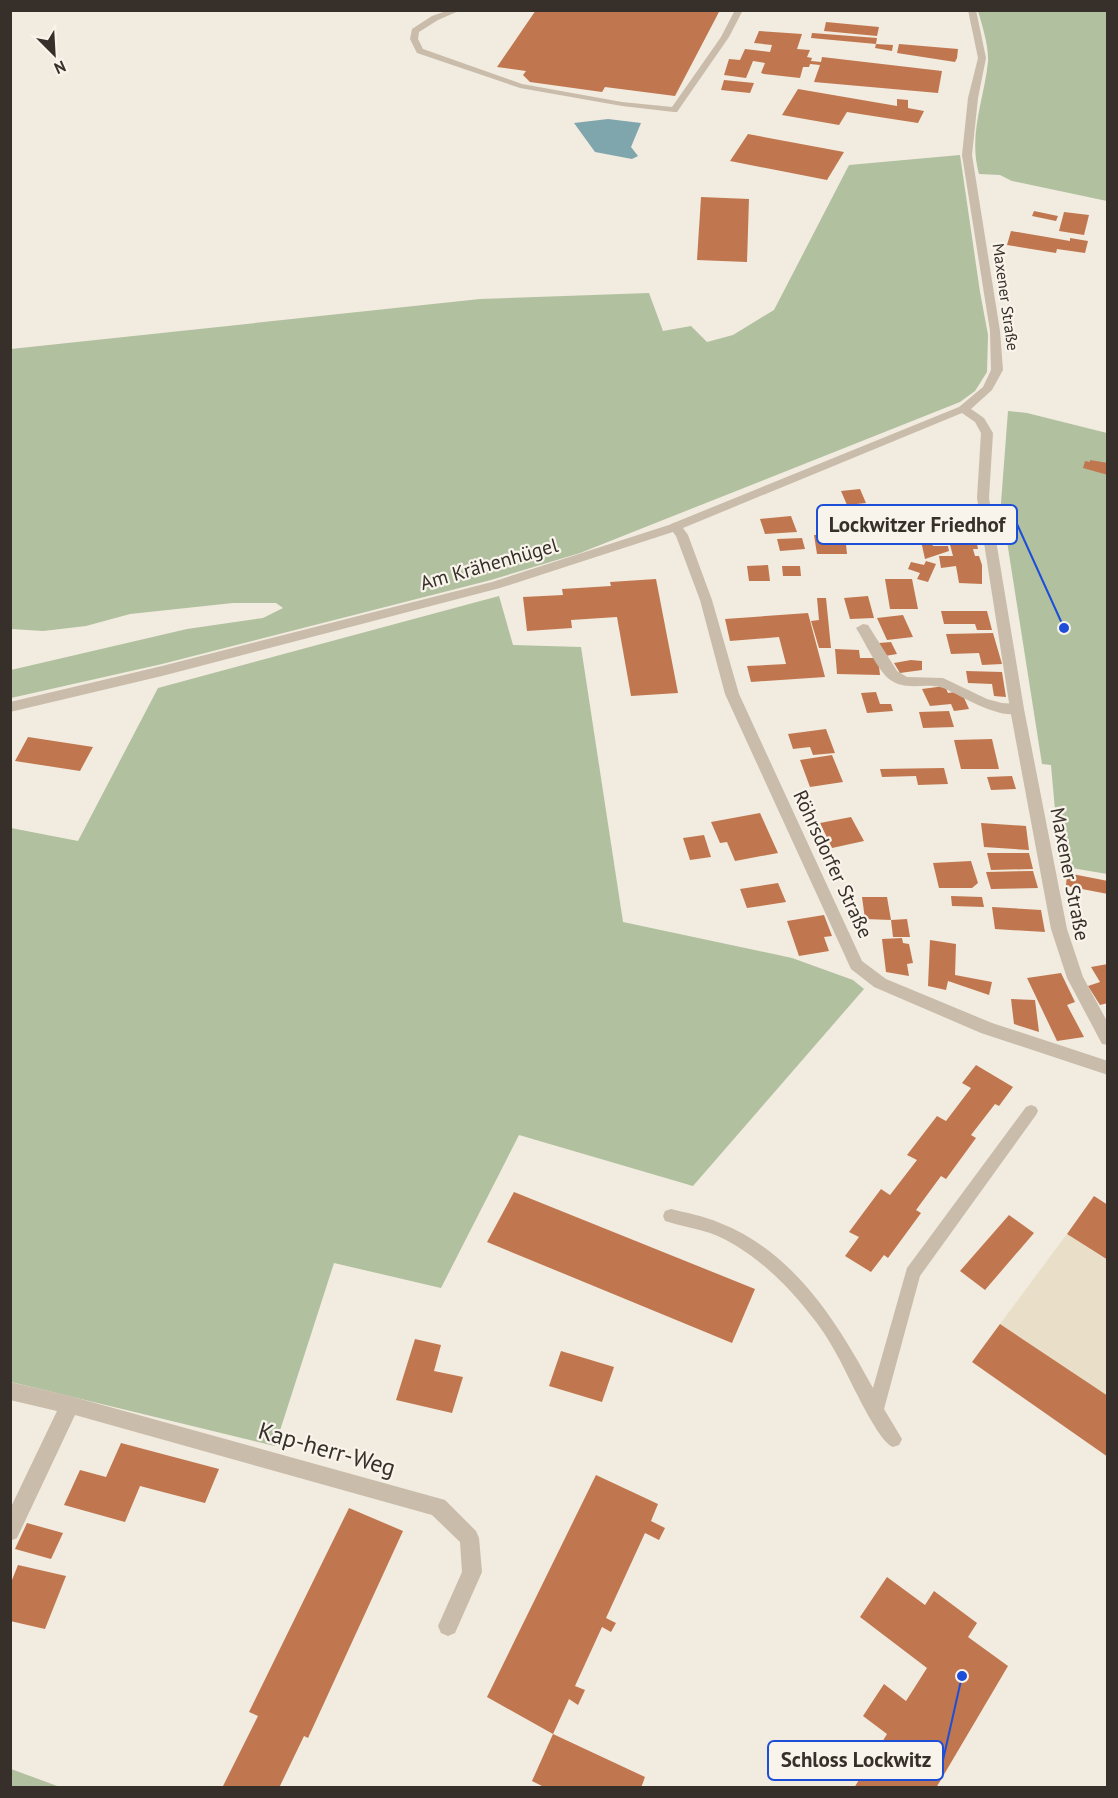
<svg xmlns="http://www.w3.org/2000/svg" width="1118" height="1798" font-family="'PT Sans',sans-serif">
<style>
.green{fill:#b1c09f}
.plaza{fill:#e9dec7}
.water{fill:#7fa6ad}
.building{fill:#c0774f}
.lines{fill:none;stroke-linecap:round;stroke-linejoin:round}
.service{fill:#c9bcab;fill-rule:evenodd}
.minor{fill:#c9bcab;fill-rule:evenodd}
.tertiary{fill:#c9bcab;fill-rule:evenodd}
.labels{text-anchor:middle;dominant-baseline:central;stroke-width:4.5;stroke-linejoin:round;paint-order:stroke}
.far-street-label{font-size:16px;fill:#37302a;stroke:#f9f4eb}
.street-label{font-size:20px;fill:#37302a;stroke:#f9f4eb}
.near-street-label{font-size:24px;fill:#37302a;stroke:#f9f4eb}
.leader{fill:none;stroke:#1d4ed8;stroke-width:2}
.callout-dot{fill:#1d4ed8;stroke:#f9f4eb;stroke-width:2}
.callout{fill:#f9f4eb;stroke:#1d4ed8;stroke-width:2}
.callout-label{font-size:21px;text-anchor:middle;font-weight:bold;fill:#37302a}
</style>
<rect width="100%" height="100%" fill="#f2ebdf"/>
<g class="green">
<path d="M978 11H1107V201L1012 181 1000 175 979 174C968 135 984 100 988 62 989 46 982 25 978 11Z"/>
<polygon points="960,155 980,292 988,335 987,372 975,391 960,402 580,553 491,580 162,664 11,698 11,670 187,629 263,618 283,608 276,603 233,603 130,614 86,626 43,631 11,629 11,349 480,299 649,293 663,331 691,326 707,342 733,335 774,310 849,165"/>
<polygon points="1008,411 1027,413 1107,433 1107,874 1060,866 1051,765 1042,764 1001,503"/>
<polygon points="499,596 513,645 581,647 623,922 792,958 853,980 864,989 693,1186 519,1135 441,1288 334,1263 275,1446 11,1382 11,828 78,841 158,688"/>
<polygon points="10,1769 11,1769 60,1787 11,1787"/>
</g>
<polygon class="plaza" points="1067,1234 1107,1260 1107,1396 1000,1324"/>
<polygon class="water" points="608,119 641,123 631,147 638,156 632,159 595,152 574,123"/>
<g class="building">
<polygon points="536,10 720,10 675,96 605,87 602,92 530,82 523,75 526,71 497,67"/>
<polygon points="826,22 879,27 877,36 824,31"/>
<polygon points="759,31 802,34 797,49 810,50 807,57 812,58 811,61 821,62 822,57 942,71 938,93 814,82 820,65 810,64 809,67 803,67 800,78 764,74 761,73 765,63 753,61 746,78 724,75 729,59 740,60 745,49 770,52 772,45 754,43"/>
<polygon points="812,33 877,38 876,44 893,45 892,51 875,48 876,44 811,38"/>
<polygon points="899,44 958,49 957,58 955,62 897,53"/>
<polygon points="724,80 754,83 750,93 721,90"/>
<polygon points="798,89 897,106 897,99 908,100 908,108 924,111 918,123 847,112 839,125 782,115"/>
<polygon points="748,134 844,152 827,180 730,161"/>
<polygon points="701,197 749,199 747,262 697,260"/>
<polygon points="1034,211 1058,216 1056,221 1032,216"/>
<polygon points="1064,212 1089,215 1084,235 1059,231"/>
<polygon points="1011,231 1070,241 1070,238 1088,241 1085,253 1057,249 1056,253 1007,245"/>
<polygon points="1090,460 1108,463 1108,475 1083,468 1085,461 1090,462"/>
<polygon points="860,489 866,503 847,505 841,491"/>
<polygon points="791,516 797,532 765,534 760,519"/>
<polygon points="932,521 968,521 972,534 975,534 978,549 973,549 975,556 979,556 982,565 982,584 959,583 956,566 941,568 939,556 953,556 949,541 963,541 962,536 958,536 958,539 936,536"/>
<polygon points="919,532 928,532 933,546 948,546 949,551 925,559"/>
<polygon points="814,535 851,535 852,544 846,544 847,554 817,554"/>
<polygon points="802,538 805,549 780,551 777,539"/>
<polygon points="926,561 936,564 928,582 917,579 920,573 908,569 911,562 924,565"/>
<polygon points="768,565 770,581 749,581 747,566"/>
<polygon points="782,566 800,566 801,576 783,576"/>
<polygon points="656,579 678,693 631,696 617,617 571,620 572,628 527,631 523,597 563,595 562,589 611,586 610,582"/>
<polygon points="885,579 912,579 918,609 890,609"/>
<polygon points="868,596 874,618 850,619 844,598"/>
<polygon points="817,598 826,598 831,648 819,648 811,621 819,620"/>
<polygon points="941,611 987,611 992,630 977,630 975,624 944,624"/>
<polygon points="808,613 825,677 751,682 747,666 786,664 779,637 730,641 725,619"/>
<polygon points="903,615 913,637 887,640 877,618"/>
<polygon points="993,633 1002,664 982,665 979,653 951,654 946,634"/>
<polygon points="891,642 897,654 885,656 879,643"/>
<polygon points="835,649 859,650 860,658 878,658 880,675 837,674"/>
<polygon points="911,660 922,661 922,670 900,673 894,663"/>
<polygon points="966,671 1002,672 1006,697 994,696 992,684 968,683"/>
<polygon points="945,686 948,693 961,691 969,709 954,711 951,704 930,706 922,689"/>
<polygon points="876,692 880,704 891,704 893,711 867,713 861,693"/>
<polygon points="949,711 954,727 923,728 919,712"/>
<polygon points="826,729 835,753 813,755 810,747 793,749 788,734"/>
<polygon points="28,737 93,747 80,771 15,761"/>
<polygon points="992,739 999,769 961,769 954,740"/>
<polygon points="832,755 843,782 810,787 800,760"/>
<polygon points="944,768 948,784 918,785 916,776 882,777 880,769"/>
<polygon points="1012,776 1016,789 991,790 987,777"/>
<polygon points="760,813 778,853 735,861 727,842 720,843 711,822"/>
<polygon points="851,817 864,841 832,848 820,823"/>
<polygon points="981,823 1026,826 1029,850 984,847"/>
<polygon points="704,835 711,857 690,860 683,838"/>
<polygon points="987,853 1029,853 1033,869 991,870"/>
<polygon points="971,861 978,883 972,888 939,888 933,863"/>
<polygon points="1033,871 1038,888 991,889 986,872"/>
<polygon points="1067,873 1108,881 1108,894 1066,886"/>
<polygon points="778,883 786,902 747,908 740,889"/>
<polygon points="951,896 982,897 984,907 952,906"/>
<polygon points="862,897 887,897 891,920 865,919"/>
<polygon points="992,907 1041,910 1045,932 995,929"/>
<polygon points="824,915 832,936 824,937 829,951 799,956 787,921"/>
<polygon points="907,919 910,937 893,937 891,920"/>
<polygon points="902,938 903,943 909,944 913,963 907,964 909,976 886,972 882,939"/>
<polygon points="930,940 956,944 955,975 992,982 989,995 948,981 946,990 928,986"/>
<polygon points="1108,964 1108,1003 1100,1005 1088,986 1100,982 1091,967"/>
<polygon points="1061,973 1075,1002 1067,1005 1084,1037 1057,1041 1027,978"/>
<polygon points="1011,999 1035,1000 1039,1032 1014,1024"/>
<polygon points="976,1065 1013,1087 999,1106 995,1104 971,1135 976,1138 946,1179 941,1176 916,1210 921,1213 888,1258 884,1255 871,1272 845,1256 859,1237 849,1232 881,1189 890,1195 917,1160 907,1155 937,1116 946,1121 971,1088 962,1083"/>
<polygon points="514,1192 755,1289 732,1343 487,1242"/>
<polygon points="1094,1196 1108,1205 1108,1260 1067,1234"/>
<polygon points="1009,1215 1034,1233 985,1290 960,1271"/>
<polygon points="1000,1324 1108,1396 1108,1457 972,1362"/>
<polygon points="415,1339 441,1345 434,1371 463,1377 452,1413 396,1400"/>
<polygon points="561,1351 614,1367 602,1402 549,1386"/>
<polygon points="121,1443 219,1469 205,1503 140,1486 125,1522 64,1505 80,1470 106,1477"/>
<polygon points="596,1475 658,1504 651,1521 665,1528 659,1540 645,1533 606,1618 616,1623 611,1632 602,1627 575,1686 585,1690 578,1705 569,1699 553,1734 487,1697"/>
<polygon points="349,1508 403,1531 308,1738 304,1736 279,1788 222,1788 258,1716 249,1712"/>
<polygon points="27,1523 63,1533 51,1559 15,1549"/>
<polygon points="18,1565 66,1576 45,1629 10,1621 10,1585"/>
<polygon points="887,1577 925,1605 934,1591 977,1623 968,1637 1008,1666 936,1788 854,1788 887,1734 863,1716 884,1684 906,1701 927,1668 860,1617"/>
<polygon points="553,1734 645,1777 641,1788 546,1788 532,1781"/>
</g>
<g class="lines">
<g class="service">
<polygon points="449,10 461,10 438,20 419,32 418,39 423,49 522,84 622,102 672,107 721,37 735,10 743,10 729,37 677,112 674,112 622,106 520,88 417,53 410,39 412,29 432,16"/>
<path d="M1031 1105 1036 1107 1038 1111 1036 1115 920 1276 884 1409 902 1439 899 1445 893 1447C877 1441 848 1374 837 1355 829 1340 820 1326 809 1313 784 1281 748 1247 710 1233 695 1228 680 1226 665 1221L663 1216 665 1211 671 1209C687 1213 704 1216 720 1223 794 1252 837 1322 873 1388L907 1268 1026 1107Z"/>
</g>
<g class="minor">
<polygon points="675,523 679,524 679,530 500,588 162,676 10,712 10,702 162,666 492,582"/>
<path d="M863 624 868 625 897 671 907 677 943 678 987 699 1002 703 1017 704 1024 709C1010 727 959 694 943 688 924 682 906 692 889 679 877 669 865 642 856 628Z"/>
<polygon points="10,1382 70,1396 445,1500 476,1531 479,1538 482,1572 455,1633 448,1636 441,1633 438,1626 462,1572 460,1542 432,1515 75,1415 17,1538 10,1541 10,1509 57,1411 10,1400"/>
</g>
<polygon class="tertiary" points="968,10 976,10 986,58 978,98 972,155 1000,331 1003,370 992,390 971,409 984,418 993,433 989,498 1024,709 1067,929 1083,977 1108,1023 1108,1045 1102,1044 1067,978 1051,929 1010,709 977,498 981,433 975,422 962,413 683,528 688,535 712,600 739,694 862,961 886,979 992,1023 1108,1061 1108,1075 981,1033 874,987 851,969 725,694 700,600 676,536 669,527 671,524 959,407 983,387 991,370 990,331 962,155 968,98 978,58"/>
</g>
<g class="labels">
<g class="far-street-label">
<text transform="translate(1006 297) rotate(82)">Maxener Straße</text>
</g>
<g class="street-label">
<text transform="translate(489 564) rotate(-16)">Am Krähenhügel</text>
<text transform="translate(833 864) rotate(65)">Röhrsdorfer Straße</text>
<text transform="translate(1070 874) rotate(79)">Maxener Straße</text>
</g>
<g class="near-street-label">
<text transform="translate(327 1449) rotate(16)">Kap-herr-Weg</text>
</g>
</g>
<path class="leader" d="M1064 628L1017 524M962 1676L943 1760"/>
<g class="callout-dot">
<circle cx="1064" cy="628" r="6"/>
<circle cx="962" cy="1676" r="6"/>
</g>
<g class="callout">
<rect x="817" y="505" width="200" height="39" rx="6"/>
<rect x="768" y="1741" width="175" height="39" rx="6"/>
</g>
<g class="callout-label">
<text x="917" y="532">Lockwitzer Friedhof</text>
<text x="856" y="1767">Schloss Lockwitz</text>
</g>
<rect width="1118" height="1798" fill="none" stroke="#37302a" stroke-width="24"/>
<g transform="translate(54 54) rotate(156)" stroke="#f9f4eb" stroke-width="4.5" paint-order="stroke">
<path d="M0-4.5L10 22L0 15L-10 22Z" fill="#37302a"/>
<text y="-9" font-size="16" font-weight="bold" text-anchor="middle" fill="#37302a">N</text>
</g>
</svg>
